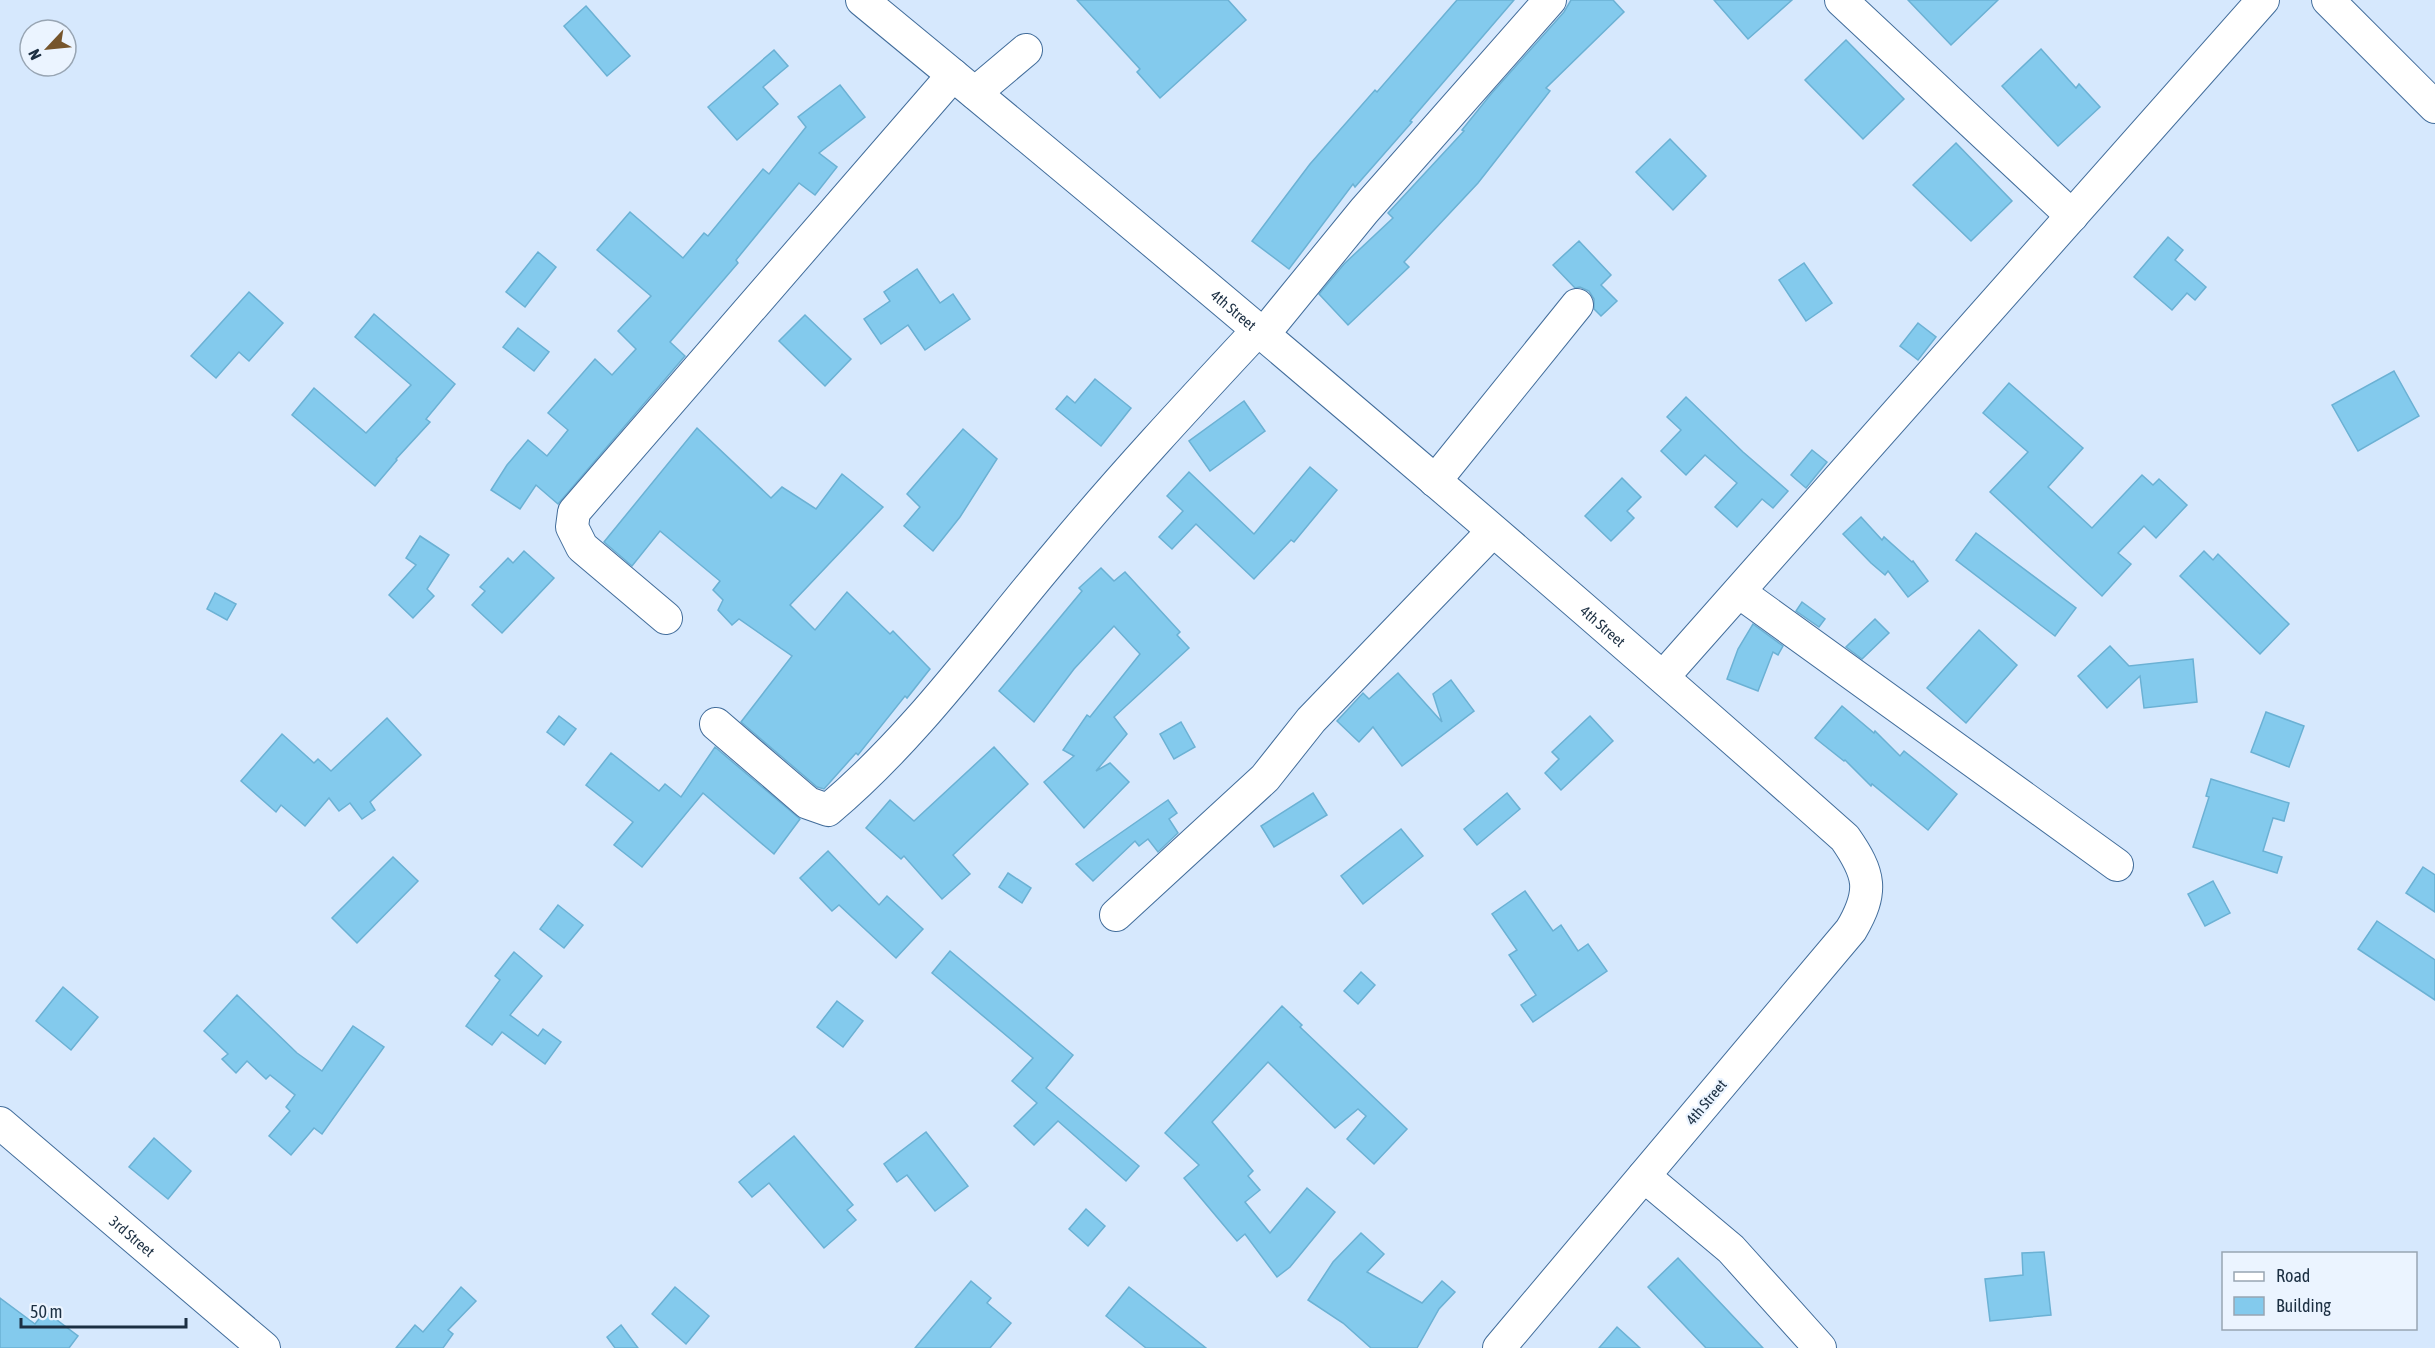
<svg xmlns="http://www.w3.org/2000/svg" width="2435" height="1348" font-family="'Asap Condensed',sans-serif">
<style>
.building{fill:#83caed;stroke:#6bb1d4;stroke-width:1.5}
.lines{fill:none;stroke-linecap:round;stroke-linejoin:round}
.minor-casing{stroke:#426d9b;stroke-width:34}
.minor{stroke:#fff;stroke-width:32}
.labels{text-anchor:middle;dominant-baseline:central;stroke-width:4.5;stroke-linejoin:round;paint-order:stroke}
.street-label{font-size:15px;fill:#1c2f42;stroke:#ebf4ff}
</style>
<rect width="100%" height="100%" fill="#d6e8fd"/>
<g class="building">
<polygon points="1077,0 1228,0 1246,20 1160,98 1137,72 1140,69"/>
<polygon points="1457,0 1514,0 1410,121 1412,122 1355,187 1353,184 1289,269 1252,241 1310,164 1375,90 1377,92"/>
<polygon points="1571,0 1613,0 1624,12 1546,88 1550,91 1478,183 1404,262 1409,267 1348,325 1319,294 1344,264 1393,218 1388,213 1464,131 1462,130 1491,94 1564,12"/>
<polygon points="1714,0 1792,0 1748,39"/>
<polygon points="1908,0 1998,0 1951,45"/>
<polygon points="586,6 630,56 607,76 564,26"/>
<polygon points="1846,40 1904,99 1863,139 1805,80"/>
<polygon points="2041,49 2076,88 2079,84 2100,107 2058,146 2002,86"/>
<polygon points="774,50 788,66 763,87 778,104 737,140 708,107"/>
<polygon points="840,85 865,117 819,153 837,167 815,195 799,183 736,260 738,263 670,342 685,356 558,504 536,485 520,509 491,490 507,465 528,440 547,456 568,430 548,413 595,359 612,375 636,349 618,331 651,296 597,250 630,212 683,258 704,233 708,236 763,169 769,174 806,127 798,117"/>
<polygon points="1670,139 1706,176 1673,210 1636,172"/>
<polygon points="1956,143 2012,201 1971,241 1913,185"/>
<polygon points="2168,237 2183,250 2175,260 2206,287 2195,300 2187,293 2172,310 2134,277"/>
<polygon points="1579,241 1611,275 1601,285 1617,301 1601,316 1594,309 1594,299 1589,291 1580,287 1575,288 1553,265"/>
<polygon points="538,252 556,267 525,307 506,292"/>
<polygon points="1804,263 1832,303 1806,321 1779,280"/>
<polygon points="917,269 940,303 953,294 970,319 925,350 908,325 881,344 864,319 890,301 884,292"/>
<polygon points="249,292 283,323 249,361 239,352 216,378 191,356"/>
<polygon points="374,314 455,384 426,419 430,422 396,459 397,460 375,486 292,415 314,388 366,433 411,385 355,337"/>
<polygon points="805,315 851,359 825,386 779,341"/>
<polygon points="1918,323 1936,337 1918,360 1900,346"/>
<polygon points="518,328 549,352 534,371 503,347"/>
<polygon points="2394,371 2419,416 2358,451 2332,405"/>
<polygon points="1095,379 1131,408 1101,446 1056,409 1067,396 1075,403"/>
<polygon points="2009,383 2083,448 2048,487 2092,528 2142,475 2153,485 2159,479 2187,505 2156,538 2144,526 2118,553 2131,564 2102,596 1990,492 2028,452 1983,413"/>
<polygon points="1686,397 1743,452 1788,491 1773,508 1762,499 1737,527 1715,507 1737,483 1705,455 1686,475 1661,451 1681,430 1667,417"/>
<polygon points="1244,401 1265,431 1210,471 1189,441"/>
<polygon points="697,428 771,498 782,487 816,509 842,474 883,507 790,605 815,630 847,592 890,634 893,631 930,669 907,698 905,696 858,755 856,753 824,789 817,787 741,722 792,656 739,619 732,625 718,610 723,600 713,590 720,581 660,531 632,566 604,542"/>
<polygon points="963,429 997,459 960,517 933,551 904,526 920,507 907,494"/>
<polygon points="1812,450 1827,462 1806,488 1791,475"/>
<polygon points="1310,467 1337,490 1294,542 1291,540 1254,579 1196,524 1172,549 1159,537 1183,511 1167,496 1189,472 1254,534"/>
<polygon points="1622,478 1641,497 1627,511 1634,518 1611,541 1585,516"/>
<polygon points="1861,517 1882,540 1884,537 1912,562 1913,561 1928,581 1908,597 1888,571 1885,575 1871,563 1843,534"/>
<polygon points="1976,533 2076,608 2055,636 1956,560"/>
<polygon points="420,536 449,555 427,589 434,596 413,618 389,595 416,565 406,558"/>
<polygon points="524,551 554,578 502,633 472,605 485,591 480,587 508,558 513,563"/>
<polygon points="2204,551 2213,560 2218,554 2289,624 2260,654 2180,576"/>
<polygon points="1101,568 1114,581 1125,572 1180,632 1177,635 1189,648 1114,717 1127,734 1096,771 1110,763 1129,782 1084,828 1044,782 1074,756 1063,750 1087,715 1090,717 1140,654 1114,626 1074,669 1034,722 999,691 1082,591 1079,588"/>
<polygon points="215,593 236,604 227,620 207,609"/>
<polygon points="1802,602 1825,619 1819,627 1796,611"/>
<polygon points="1875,619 1889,633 1862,659 1846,647"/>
<polygon points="1753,624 1783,646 1778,655 1773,652 1758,691 1727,679 1738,649"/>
<polygon points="1979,630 2017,665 1966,723 1927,688"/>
<polygon points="2110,646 2129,666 2193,659 2197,702 2144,708 2140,676 2107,708 2078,676"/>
<polygon points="1398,673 1442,722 1433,694 1451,680 1474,711 1402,766 1373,727 1359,742 1337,721 1363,693 1369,699"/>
<polygon points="1842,706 1874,733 1875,731 1900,756 1904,751 1957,794 1928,830 1872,784 1871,786 1845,760 1844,761 1815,738"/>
<polygon points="2266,712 2304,726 2289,767 2251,752"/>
<polygon points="559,716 576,729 564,745 547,732"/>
<polygon points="1590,716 1613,741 1561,790 1545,773 1559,759 1552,752"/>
<polygon points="387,718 421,755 370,802 375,810 362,819 350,803 339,811 329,798 305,826 281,805 276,812 241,781 282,734 314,763 318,759 331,771"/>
<polygon points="1181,722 1195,747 1174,759 1160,734"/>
<polygon points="715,747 800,819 774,854 703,793 642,867 614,845 633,822 586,785 611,753 659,791 665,784 681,797"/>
<polygon points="994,747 1028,784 953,855 970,874 942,899 904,856 901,859 866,828 890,800 914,821"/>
<polygon points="2211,779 2289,803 2284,821 2273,818 2263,851 2282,857 2277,873 2193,847 2209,797 2206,796"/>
<polygon points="1313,793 1327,815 1274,847 1261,826"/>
<polygon points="1507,793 1520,809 1477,845 1464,829"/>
<polygon points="1168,800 1177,813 1169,819 1178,833 1158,852 1148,839 1139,846 1135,841 1093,881 1076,864"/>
<polygon points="1401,829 1423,856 1363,904 1341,876"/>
<polygon points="828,851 879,905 887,896 923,929 896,958 839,905 832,911 800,878"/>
<polygon points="393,857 418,881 357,943 332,918"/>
<polygon points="2423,867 2435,875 2435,912 2406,893"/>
<polygon points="1008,873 1031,888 1022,903 999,887"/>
<polygon points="2213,881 2230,913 2205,926 2188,894"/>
<polygon points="1525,891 1553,931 1561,925 1578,951 1588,944 1607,971 1533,1022 1521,1005 1536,995 1509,955 1517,950 1492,914"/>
<polygon points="558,905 583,925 564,948 540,929"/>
<polygon points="2377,921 2435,960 2435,1000 2358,949"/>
<polygon points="950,951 1073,1055 1046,1088 1139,1166 1126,1181 1058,1121 1034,1145 1014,1126 1037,1103 1012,1081 1033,1058 932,973"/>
<polygon points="514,952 542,976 510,1015 538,1036 543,1029 561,1042 545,1064 502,1032 492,1045 466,1026 500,980 495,976"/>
<polygon points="1361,972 1375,985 1358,1004 1344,991"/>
<polygon points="63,987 98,1017 71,1050 36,1021"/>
<polygon points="237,995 297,1053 322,1071 353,1026 384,1047 322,1134 314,1128 291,1155 269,1136 290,1111 286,1107 295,1095 270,1075 266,1079 247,1061 236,1073 222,1059 228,1054 204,1031"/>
<polygon points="837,1001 863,1021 843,1047 817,1027"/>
<polygon points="1282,1006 1302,1025 1300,1027 1407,1129 1374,1164 1347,1139 1366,1116 1358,1109 1335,1128 1268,1062 1212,1122 1253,1171 1248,1176 1260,1190 1245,1202 1270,1233 1307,1188 1335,1212 1290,1267 1277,1277 1245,1234 1237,1241 1184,1178 1199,1165 1165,1133"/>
<polygon points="926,1132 968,1186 935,1211 907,1175 897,1182 884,1164"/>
<polygon points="794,1136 853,1205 847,1210 856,1220 824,1248 769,1183 752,1197 739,1182"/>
<polygon points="154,1138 191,1171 168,1199 129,1167"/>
<polygon points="1086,1209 1105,1226 1088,1246 1069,1229"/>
<polygon points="1361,1233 1384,1254 1367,1272 1422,1303 1442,1281 1455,1292 1439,1309 1417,1348 1371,1348 1343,1323 1308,1300 1333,1262"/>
<polygon points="2044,1252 2051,1315 1990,1321 1985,1279 2023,1275 2022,1253"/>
<polygon points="1678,1258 1763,1348 1706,1348 1648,1287"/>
<polygon points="971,1281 991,1298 987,1303 1011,1323 990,1348 915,1348"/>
<polygon points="461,1287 476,1301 448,1330 453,1334 443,1348 396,1348 415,1325 423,1332"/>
<polygon points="675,1287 709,1316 686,1344 652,1314"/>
<polygon points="1129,1287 1206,1348 1146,1348 1106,1316"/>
<polygon points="0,1298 35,1324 45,1311 78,1336 69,1348 0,1348"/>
<polygon points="621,1325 638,1348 615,1348 607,1337"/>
<polygon points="1617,1327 1640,1348 1599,1348"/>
</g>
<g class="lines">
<g class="minor-casing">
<g id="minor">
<path id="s1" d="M862 0C1194 273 1523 552 1845 838 1870 874 1874 891 1851 930L1499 1348"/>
<polyline points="1841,0 2072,216"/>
<polyline points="2328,0 2435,107"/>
<polyline points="975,93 1026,50"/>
<polyline points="1262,336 1364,211 1550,0"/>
<polyline points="1435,481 1577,305"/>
<polyline points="1739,592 2117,865"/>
<polyline points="666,618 582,547 572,527 574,512 953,75"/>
<polyline points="1663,677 2263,0"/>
<path d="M716 724 808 803 828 810C916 736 983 641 1057 554 1121 477 1189 404 1257 331"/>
<polyline points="1116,915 1265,778 1311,720 1492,532"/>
<path id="s2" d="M0 1123 264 1348"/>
<polyline points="1644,1176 1731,1249 1820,1348"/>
</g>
</g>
<use href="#minor" class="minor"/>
</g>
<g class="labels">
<g class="street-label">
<text stroke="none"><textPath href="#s1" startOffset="484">4th Street</textPath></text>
<text stroke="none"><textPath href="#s1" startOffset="970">4th Street</textPath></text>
<text transform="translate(1706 1102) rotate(-50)">4th Street</text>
<text stroke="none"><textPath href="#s2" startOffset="174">3rd Street</textPath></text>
</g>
</g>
<rect x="2222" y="1252" width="195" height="78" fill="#ebf4ff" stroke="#98a5b3" stroke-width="1.5"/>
<rect x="2234" y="1272" width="30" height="9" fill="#ffffff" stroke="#98a5b3" stroke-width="1.5"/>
<text x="2276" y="1282" font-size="18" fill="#1c2f42">Road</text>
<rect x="2234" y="1297" width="30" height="18" fill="#83caed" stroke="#98a5b3" stroke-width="1.5"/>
<text x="2276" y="1312" font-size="18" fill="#1c2f42">Building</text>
<g transform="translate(48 48) rotate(244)"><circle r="28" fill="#ebf4ff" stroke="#98a5b3" stroke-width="1.5"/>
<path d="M0-4.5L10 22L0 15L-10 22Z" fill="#76552c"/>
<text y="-9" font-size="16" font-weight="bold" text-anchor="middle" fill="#1c2f42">N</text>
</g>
<path d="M21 1318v9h165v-9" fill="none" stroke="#1c2f42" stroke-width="3"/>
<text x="30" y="1318" font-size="18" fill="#1c2f42" stroke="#ebf4ff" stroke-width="4.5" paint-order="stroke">50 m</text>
</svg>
